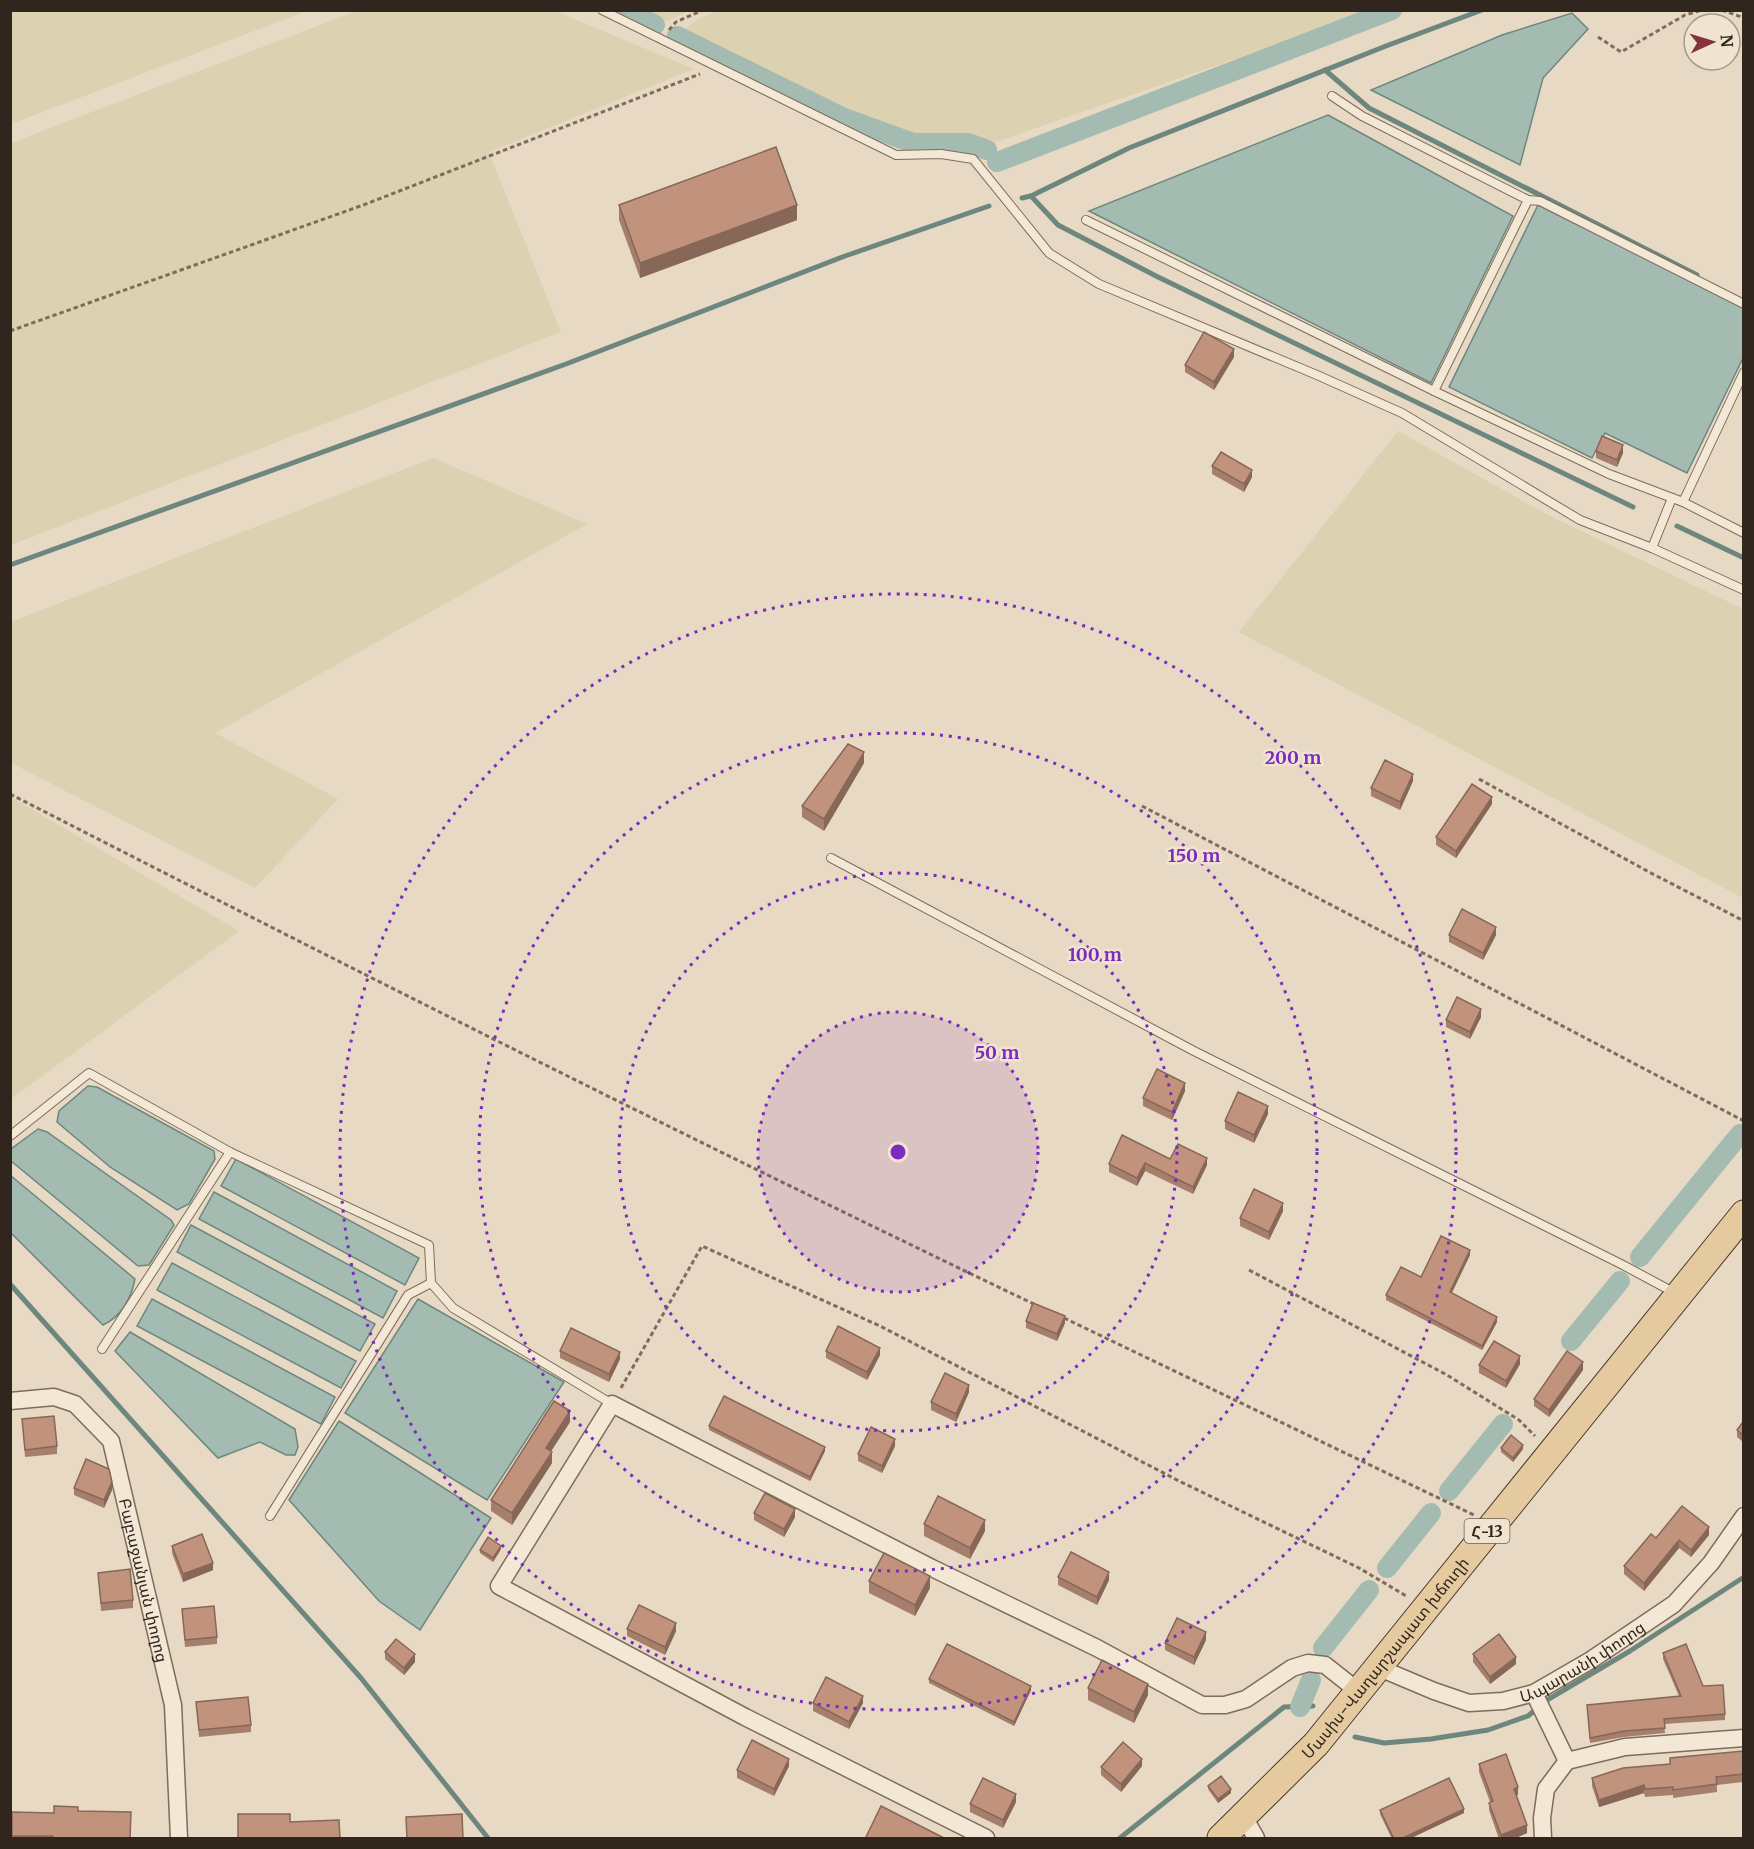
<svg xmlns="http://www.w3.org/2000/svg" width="1754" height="1849" font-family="Merriweather,'Noto Sans Armenian',serif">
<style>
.farmland{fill:#dcd1b1}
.water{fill:#a4bbb2;stroke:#6d877e;stroke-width:1.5}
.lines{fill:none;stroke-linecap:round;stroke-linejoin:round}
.stream{stroke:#6d877e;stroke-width:5}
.canal{stroke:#a4bbb2;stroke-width:20}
.lane-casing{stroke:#7f6c5c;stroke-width:10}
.street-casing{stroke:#7f6c5c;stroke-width:19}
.primary-casing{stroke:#4d3b30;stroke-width:29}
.path{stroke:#7f6c5c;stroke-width:3;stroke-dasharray:4.5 3;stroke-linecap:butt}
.lane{stroke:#f3e8d5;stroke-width:8}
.street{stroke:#f3e8d5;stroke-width:16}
.primary{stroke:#e6ca9f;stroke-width:27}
.wall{fill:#a67e6c}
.shaded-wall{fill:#876758}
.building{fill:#c1937d;stroke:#876758;stroke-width:1.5}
.ring{fill:none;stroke:#7b2cbf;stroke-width:3;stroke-dasharray:3 6}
.labels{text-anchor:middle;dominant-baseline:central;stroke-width:5;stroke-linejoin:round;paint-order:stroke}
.shield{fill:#f0e4d1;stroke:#6a5f54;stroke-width:1.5}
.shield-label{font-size:15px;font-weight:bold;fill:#31261e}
.street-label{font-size:16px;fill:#31261e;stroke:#f0e4d1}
.centre{fill:#7b2cbf;stroke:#f0e4d1;stroke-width:3}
.ring-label{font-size:18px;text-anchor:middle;font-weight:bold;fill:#7b2cbf;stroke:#f0e4d1;stroke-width:5;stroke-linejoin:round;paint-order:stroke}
</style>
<rect width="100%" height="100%" fill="#e7d9c3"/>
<g class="farmland">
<polygon points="11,10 306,10 306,11 11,124"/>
<polygon points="359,10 555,11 694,69 489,152 561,332 11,545 11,143"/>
<polygon points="642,11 689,11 664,22"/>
<polygon points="718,11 718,10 1373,11 993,143 911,138 683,31 698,19"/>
<polygon points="1398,431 1548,515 1743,609 1743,898 1239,632"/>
<polygon points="433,458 587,524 215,733 338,799 255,888 11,763 11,622"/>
<polygon points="11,797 239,931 11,1099"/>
</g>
<g class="water">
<polygon points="1572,13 1588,29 1543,78 1520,165 1371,90 1502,35"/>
<polygon points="1328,115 1513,216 1431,383 1089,211"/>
<polygon points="1538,205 1743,307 1743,358 1687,473 1605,433 1592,458 1449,387"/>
<polygon points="88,1086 97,1087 214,1151 215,1159 189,1204 177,1210 110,1167 57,1122 59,1111"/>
<polygon points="38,1129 47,1132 171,1220 174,1225 149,1265 138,1266 11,1161 11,1149"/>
<polygon points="236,1159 419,1258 405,1285 221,1186"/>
<path d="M10 1175 135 1279C131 1299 122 1316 103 1325L11 1233Z"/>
<polygon points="214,1192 397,1291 383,1318 199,1219"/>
<polygon points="191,1225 375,1324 360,1351 177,1252"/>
<polygon points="172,1263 356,1361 341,1388 157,1290"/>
<polygon points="152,1299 335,1397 321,1424 137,1326"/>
<polygon points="418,1299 564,1382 487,1500 345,1413"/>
<polygon points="130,1332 295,1429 298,1447 295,1455 286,1455 260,1442 218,1458 115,1351"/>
<polygon points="339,1421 491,1518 420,1630 379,1601 289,1500"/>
</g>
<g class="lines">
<g class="stream">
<polyline points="1325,70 1369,108 1697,275"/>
<polyline points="1031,196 1058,225 1156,276 1633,507"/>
<polyline points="1022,198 1031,196 1129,148 1386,46 1482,10"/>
<polyline points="1677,526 1744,558"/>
<polyline points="10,565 566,364 845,256 989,206"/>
<polyline points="10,1284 361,1678 488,1838"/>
<polyline points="1355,1737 1384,1743 1431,1739 1488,1730 1528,1716 1547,1700 1630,1651 1744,1577"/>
<polyline points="1120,1838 1284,1707 1313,1706"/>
</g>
<g class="canal">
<polyline points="626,10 655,25"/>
<polyline points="677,36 844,118 913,143 968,143 987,150"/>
<polyline points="997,162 1392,10"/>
<polyline points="1640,1257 1740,1134"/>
<polyline points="1571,1341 1620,1281"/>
<polyline points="1449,1491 1503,1424"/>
<polyline points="1387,1568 1431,1513"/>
<polyline points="1323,1648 1369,1590"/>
<polyline points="1300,1707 1311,1680"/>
</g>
<g class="lane-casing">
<g id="lane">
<polyline points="602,10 896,155 941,154 973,159 1049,253 1099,284 1317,375 1402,413 1580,520 1652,548 1744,590"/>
<polyline points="1332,96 1362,116 1528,200 1540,201 1744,304"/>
<polyline points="1086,220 1434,391 1609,474 1683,502 1744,533"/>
<polyline points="1434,391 1528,200"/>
<polyline points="1683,502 1744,372"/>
<polyline points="1652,548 1672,498"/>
<polyline points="831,858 1194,1051 1623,1265 1675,1293"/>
<polyline points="10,1136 89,1073 230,1152 429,1245 431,1283 453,1308 612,1404"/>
<polyline points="102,1349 230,1152"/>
<polyline points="270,1516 408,1295 431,1283"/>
</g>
</g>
<g class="street-casing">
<g id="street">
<path id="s1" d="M10 1401 54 1397 75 1404 111 1441 173 1705 179 1838"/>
<path id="s2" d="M1377 1667 1434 1691 1469 1703 1503 1701 1534 1693 1591 1660 1674 1604 1711 1563 1744 1516"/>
<polyline points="1534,1693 1567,1761"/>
<polyline points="1244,1817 1256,1838"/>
<polyline points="986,1838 745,1717 499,1586 612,1404 932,1568 1097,1648 1202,1705 1225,1705 1246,1699 1292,1668 1308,1663 1325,1665 1358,1691"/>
<polyline points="1543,1838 1542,1818 1546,1789 1567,1761 1625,1747 1744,1738"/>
</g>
</g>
<g class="primary-casing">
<g id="primary">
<path id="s3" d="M1221 1838 1316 1744 1744 1214"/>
</g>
</g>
<g class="path">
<polyline points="1722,10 1744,18"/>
<polyline points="669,30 676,22 703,10"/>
<polyline points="1598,37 1621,52 1685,15 1702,10"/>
<polyline points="10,331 366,204 700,74"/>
<polyline points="1479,779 1649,872 1744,921"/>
<path d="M10 794C350 968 691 1140 1036 1305"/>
<polyline points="1142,806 1744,1121"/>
<polyline points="1249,1270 1447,1375 1519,1420 1535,1436"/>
<polyline points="1064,1318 1474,1515"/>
<polyline points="621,1388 702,1246 880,1326 1181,1482 1359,1568 1408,1597"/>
</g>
<use href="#lane" class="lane"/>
<use href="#street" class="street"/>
<use href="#primary" class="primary"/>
</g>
<g class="wall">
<polygon points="619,205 797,220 640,278 619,220"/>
<polygon points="1234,357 1214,390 1185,372 1185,365"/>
<polygon points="1596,451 1623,453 1617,467 1596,458"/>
<polygon points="1212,466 1252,477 1244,492 1212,474"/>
<polygon points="864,763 824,831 802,817 802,806"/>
<polygon points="1413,781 1400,810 1371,796 1371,788"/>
<polygon points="1492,804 1456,858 1436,845 1436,837"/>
<polygon points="1449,935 1496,935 1483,960 1449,942"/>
<polygon points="1481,1017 1470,1039 1446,1027 1446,1020"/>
<polygon points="1185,1091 1172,1120 1143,1106 1143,1098"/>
<polygon points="1268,1114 1254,1143 1225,1129 1225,1121"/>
<polygon points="1170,1159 1207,1165 1193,1194 1145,1171 1137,1186 1109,1172 1109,1164"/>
<polygon points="1283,1211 1269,1240 1240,1226 1240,1218"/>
<polygon points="1470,1255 1451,1293 1497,1322 1482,1350 1386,1300 1386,1295 1421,1277"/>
<polygon points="1026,1321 1065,1323 1057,1341 1026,1328"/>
<polygon points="560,1351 620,1359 609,1382 560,1358"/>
<polygon points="826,1351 880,1355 867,1380 826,1358"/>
<polygon points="1520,1364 1506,1388 1479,1373 1479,1365"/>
<polygon points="1583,1370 1549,1417 1534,1406 1534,1399"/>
<polygon points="969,1392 956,1422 931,1410 931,1402"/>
<polygon points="22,1419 57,1446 57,1454 25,1457"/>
<polygon points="570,1422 551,1451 552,1463 512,1525 491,1511 491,1500"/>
<polygon points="1743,1422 1743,1442 1737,1437 1737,1430"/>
<polygon points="709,1426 825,1451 810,1481 709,1430"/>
<polygon points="895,1446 882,1473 858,1461 858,1454"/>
<polygon points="1501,1448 1523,1449 1513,1462 1501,1452"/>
<polygon points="74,1488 112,1490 104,1508 74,1495"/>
<polygon points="754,1513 795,1517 784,1537 754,1520"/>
<polygon points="924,1524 985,1531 970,1559 924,1536"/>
<polygon points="1709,1535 1691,1557 1679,1548 1644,1591 1624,1574 1624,1566 1656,1538"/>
<polygon points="172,1546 213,1570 183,1582 172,1553"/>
<polygon points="501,1549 493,1562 480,1553 480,1550"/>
<polygon points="98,1573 133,1600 133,1608 101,1611"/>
<polygon points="1058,1577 1109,1580 1097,1605 1058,1585"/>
<polygon points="869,1581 930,1588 915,1616 869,1593"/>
<polygon points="182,1609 217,1637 217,1644 185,1647"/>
<polygon points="627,1629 676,1631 665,1655 627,1636"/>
<polygon points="1206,1640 1194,1665 1165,1650 1165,1643"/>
<polygon points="385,1652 415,1662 404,1675 385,1659"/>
<polygon points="1663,1653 1703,1686 1725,1714 1725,1720 1664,1724 1665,1733 1624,1737 1590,1743 1587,1705 1679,1696 1663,1659"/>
<polygon points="1473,1654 1516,1664 1490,1684 1473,1662"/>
<polygon points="929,1679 1031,1690 1014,1726 929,1683"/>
<polygon points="1088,1688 1148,1695 1134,1723 1088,1700"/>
<polygon points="196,1702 251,1725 251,1732 199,1737"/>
<polygon points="813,1703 863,1703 849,1729 813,1711"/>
<polygon points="1743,1751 1743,1782 1717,1785 1717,1792 1673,1798 1673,1795 1645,1797 1644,1793 1599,1807 1592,1786 1592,1778 1670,1764 1670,1758"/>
<polygon points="1479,1764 1518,1795 1516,1795 1527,1833 1513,1839 1499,1839 1489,1810 1489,1803 1490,1802 1479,1772"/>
<polygon points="789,1766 774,1796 737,1778 737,1770"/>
<polygon points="1142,1766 1121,1792 1101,1775 1101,1767"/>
<polygon points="1208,1786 1231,1793 1218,1803 1208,1789"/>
<polygon points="1016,1802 1003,1828 970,1812 970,1804"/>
<polygon points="1380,1810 1464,1813 1409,1839 1392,1839 1380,1814"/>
<polygon points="78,1811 130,1839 12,1839 12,1812 54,1813"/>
</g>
<g class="shaded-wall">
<polygon points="797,205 797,220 640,278 640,263"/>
<polygon points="1234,349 1234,357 1214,390 1214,382"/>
<polygon points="1623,445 1623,453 1617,467 1617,460"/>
<polygon points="1252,470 1252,477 1244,492 1244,484"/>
<polygon points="864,752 864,763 824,831 824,819"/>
<polygon points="1413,774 1413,781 1400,810 1400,802"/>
<polygon points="1492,797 1492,804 1456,858 1456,851"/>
<polygon points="1496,927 1496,935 1483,960 1483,953"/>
<polygon points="1481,1009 1481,1017 1470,1039 1470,1032"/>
<polygon points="1185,1083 1185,1091 1172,1120 1172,1112"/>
<polygon points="1268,1106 1268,1114 1254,1143 1254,1135"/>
<polygon points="1207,1158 1207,1165 1193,1194 1193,1187"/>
<polygon points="1145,1163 1145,1171 1137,1186 1137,1178"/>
<polygon points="1283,1203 1283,1211 1269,1240 1269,1232"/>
<polygon points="1470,1250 1470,1255 1450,1297 1450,1292"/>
<polygon points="1065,1316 1065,1323 1057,1341 1057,1334"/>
<polygon points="1497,1317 1497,1322 1482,1350 1482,1346"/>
<polygon points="880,1348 880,1355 867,1380 867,1372"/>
<polygon points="620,1352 620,1359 609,1382 609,1374"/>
<polygon points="1520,1356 1520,1364 1506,1388 1506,1381"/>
<polygon points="1583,1362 1583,1370 1549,1417 1549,1410"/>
<polygon points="969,1385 969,1392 956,1422 956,1414"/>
<polygon points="570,1411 570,1422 546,1459 546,1448"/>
<polygon points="895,1439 895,1446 882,1473 882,1466"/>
<polygon points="1523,1445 1523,1449 1513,1462 1513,1458"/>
<polygon points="825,1447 825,1451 810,1481 810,1477"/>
<polygon points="552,1452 552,1463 512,1525 512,1513"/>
<polygon points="112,1482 112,1490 104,1508 104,1500"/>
<polygon points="795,1509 795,1517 784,1537 784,1529"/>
<polygon points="985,1520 985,1531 970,1559 970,1548"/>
<polygon points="1709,1527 1709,1535 1691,1557 1691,1550"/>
<polygon points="1679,1540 1679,1548 1644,1591 1644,1583"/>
<polygon points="501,1546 501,1549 493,1562 493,1558"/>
<polygon points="213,1563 213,1570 183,1582 183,1574"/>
<polygon points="1109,1572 1109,1580 1097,1605 1097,1597"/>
<polygon points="930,1576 930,1588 915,1616 915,1605"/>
<polygon points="676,1623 676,1631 665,1655 665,1647"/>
<polygon points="1206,1632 1206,1640 1194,1665 1194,1657"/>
<polygon points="415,1654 415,1662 404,1675 404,1668"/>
<polygon points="1516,1657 1516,1664 1490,1684 1490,1677"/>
<polygon points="1148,1684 1148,1695 1134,1723 1134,1712"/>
<polygon points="1031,1686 1031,1690 1014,1726 1014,1722"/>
<polygon points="863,1696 863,1703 849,1729 849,1722"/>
<polygon points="789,1759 789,1766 774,1796 774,1789"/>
<polygon points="1142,1759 1142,1766 1121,1792 1121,1784"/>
<polygon points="1644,1785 1644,1793 1599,1807 1599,1800"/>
<polygon points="1518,1787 1518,1795 1514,1796 1514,1789"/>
<polygon points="1231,1789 1231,1793 1218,1803 1218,1799"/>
<polygon points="1016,1794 1016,1802 1003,1828 1003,1820"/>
<polygon points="1464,1809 1464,1813 1409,1839 1401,1839"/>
<polygon points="1527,1825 1527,1833 1513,1839 1501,1839 1501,1835"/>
</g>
<g class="building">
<polygon points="776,147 797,205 640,263 619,205"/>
<polygon points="1204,332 1234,349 1214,382 1185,365"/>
<polygon points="1602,436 1623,445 1617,460 1596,451"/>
<polygon points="1221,452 1252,470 1244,484 1212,466"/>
<polygon points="848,744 864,752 824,819 802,806"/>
<polygon points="1385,760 1413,774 1400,802 1371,788"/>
<polygon points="1472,784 1492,797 1456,851 1436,837"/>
<polygon points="1462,909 1496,927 1483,953 1449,935"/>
<polygon points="1457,997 1481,1009 1470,1032 1446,1020"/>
<polygon points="1157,1069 1185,1083 1172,1112 1143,1098"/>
<polygon points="1238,1092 1268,1106 1254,1135 1225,1121"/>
<polygon points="1122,1135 1170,1159 1178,1144 1207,1158 1193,1187 1145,1163 1137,1178 1109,1164"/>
<polygon points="1254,1189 1283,1203 1269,1232 1240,1218"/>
<polygon points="1441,1236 1470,1250 1450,1292 1497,1317 1482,1346 1386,1295 1401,1267 1421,1277"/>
<polygon points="1033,1303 1065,1316 1057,1334 1026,1321"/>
<polygon points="838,1326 880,1348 867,1372 826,1351"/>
<polygon points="571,1328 620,1352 609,1374 560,1351"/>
<polygon points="1494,1341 1520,1356 1506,1381 1479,1365"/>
<polygon points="1567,1351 1583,1362 1549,1410 1534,1399"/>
<polygon points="945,1373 969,1385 956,1414 931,1402"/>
<polygon points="724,1396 825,1447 810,1477 709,1426"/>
<polygon points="554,1401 570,1411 546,1448 552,1452 512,1513 491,1500"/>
<polygon points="54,1416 57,1446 25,1450 22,1419"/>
<polygon points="1743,1422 1743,1435 1737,1430"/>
<polygon points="871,1427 895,1439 882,1466 858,1454"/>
<polygon points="1511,1435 1523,1445 1513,1458 1501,1448"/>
<polygon points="86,1459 109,1469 112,1482 104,1500 74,1488"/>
<polygon points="765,1493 795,1509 784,1529 754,1513"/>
<polygon points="938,1496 985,1520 970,1548 924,1524"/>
<polygon points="1682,1506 1709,1527 1691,1550 1679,1540 1644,1583 1624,1566 1651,1534 1656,1538"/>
<polygon points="202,1534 213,1563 183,1574 172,1546"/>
<polygon points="488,1537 501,1546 493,1558 480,1550"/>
<polygon points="1071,1552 1109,1572 1097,1597 1058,1577"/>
<polygon points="884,1553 930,1576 915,1605 869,1581"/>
<polygon points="130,1569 133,1600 101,1603 98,1573"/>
<polygon points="639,1605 676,1623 665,1647 627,1629"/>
<polygon points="214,1606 217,1637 185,1640 182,1609"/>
<polygon points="1177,1618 1206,1632 1194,1657 1165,1643"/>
<polygon points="1499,1634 1516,1657 1490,1677 1473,1654"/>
<polygon points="396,1639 415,1654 404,1668 385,1652"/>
<polygon points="947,1644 1031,1686 1014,1722 929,1679"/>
<polygon points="1686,1644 1703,1686 1723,1685 1725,1714 1664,1719 1665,1728 1624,1731 1590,1738 1587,1705 1681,1696 1663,1653"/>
<polygon points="1102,1660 1148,1684 1134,1712 1088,1688"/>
<polygon points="826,1677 863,1696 849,1722 813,1703"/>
<polygon points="248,1697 251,1725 199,1730 196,1702"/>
<polygon points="752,1740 789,1759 774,1789 737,1770"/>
<polygon points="1123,1742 1142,1759 1121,1784 1101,1767"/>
<polygon points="1743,1751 1743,1774 1716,1777 1717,1784 1673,1790 1673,1787 1645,1789 1644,1785 1599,1800 1592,1778 1623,1768 1670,1764 1670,1758"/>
<polygon points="1506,1754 1518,1787 1514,1789 1527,1825 1501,1835 1489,1803 1493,1801 1479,1764"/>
<polygon points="1221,1776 1231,1789 1218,1799 1208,1786"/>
<polygon points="983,1778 1016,1794 1003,1820 970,1804"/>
<polygon points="1449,1778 1464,1809 1401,1839 1394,1839 1380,1810"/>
<polygon points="54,1806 78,1807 78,1811 131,1812 130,1839 53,1839 53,1836 12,1836 12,1812 54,1813"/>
<polygon points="881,1806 946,1839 865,1839"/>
<polygon points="238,1814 290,1814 290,1822 339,1820 340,1839 238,1839"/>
<polygon points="462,1814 463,1839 407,1839 406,1817"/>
</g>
<circle cx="898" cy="1152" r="140" fill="#7b2cbf" fill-opacity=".12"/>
<g class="ring">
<circle cx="898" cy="1152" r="140"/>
<circle cx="898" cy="1152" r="279"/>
<circle cx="898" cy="1152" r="419"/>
<circle cx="898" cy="1152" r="558"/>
</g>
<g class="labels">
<rect class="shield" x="1464.5" y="1519" width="45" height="24" rx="4.5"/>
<g class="shield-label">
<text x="1487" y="1531">Հ-13</text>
</g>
<g class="street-label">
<text stroke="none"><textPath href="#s1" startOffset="261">Բաբաջանյան փողոց</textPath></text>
<text stroke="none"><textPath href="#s3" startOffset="244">Մասիս-Վաղարշապատ խճուղի</textPath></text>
<text stroke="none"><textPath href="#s2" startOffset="222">Ապարանի փողոց</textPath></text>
</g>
</g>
<circle cx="898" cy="1152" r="9" class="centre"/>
<g class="ring-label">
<text x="1293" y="764">200 m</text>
<text x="1194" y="862">150 m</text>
<text x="1095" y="961">100 m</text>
<text x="997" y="1059">50 m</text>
</g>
<rect width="1754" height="1849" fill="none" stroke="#31261e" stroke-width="24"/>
<g transform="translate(1712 42) rotate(86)"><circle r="28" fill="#f0e4d1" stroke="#a49889" stroke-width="1.5"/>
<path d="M0-4.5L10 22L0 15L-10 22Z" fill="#86343c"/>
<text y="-9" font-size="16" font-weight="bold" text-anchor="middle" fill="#31261e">N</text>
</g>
</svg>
